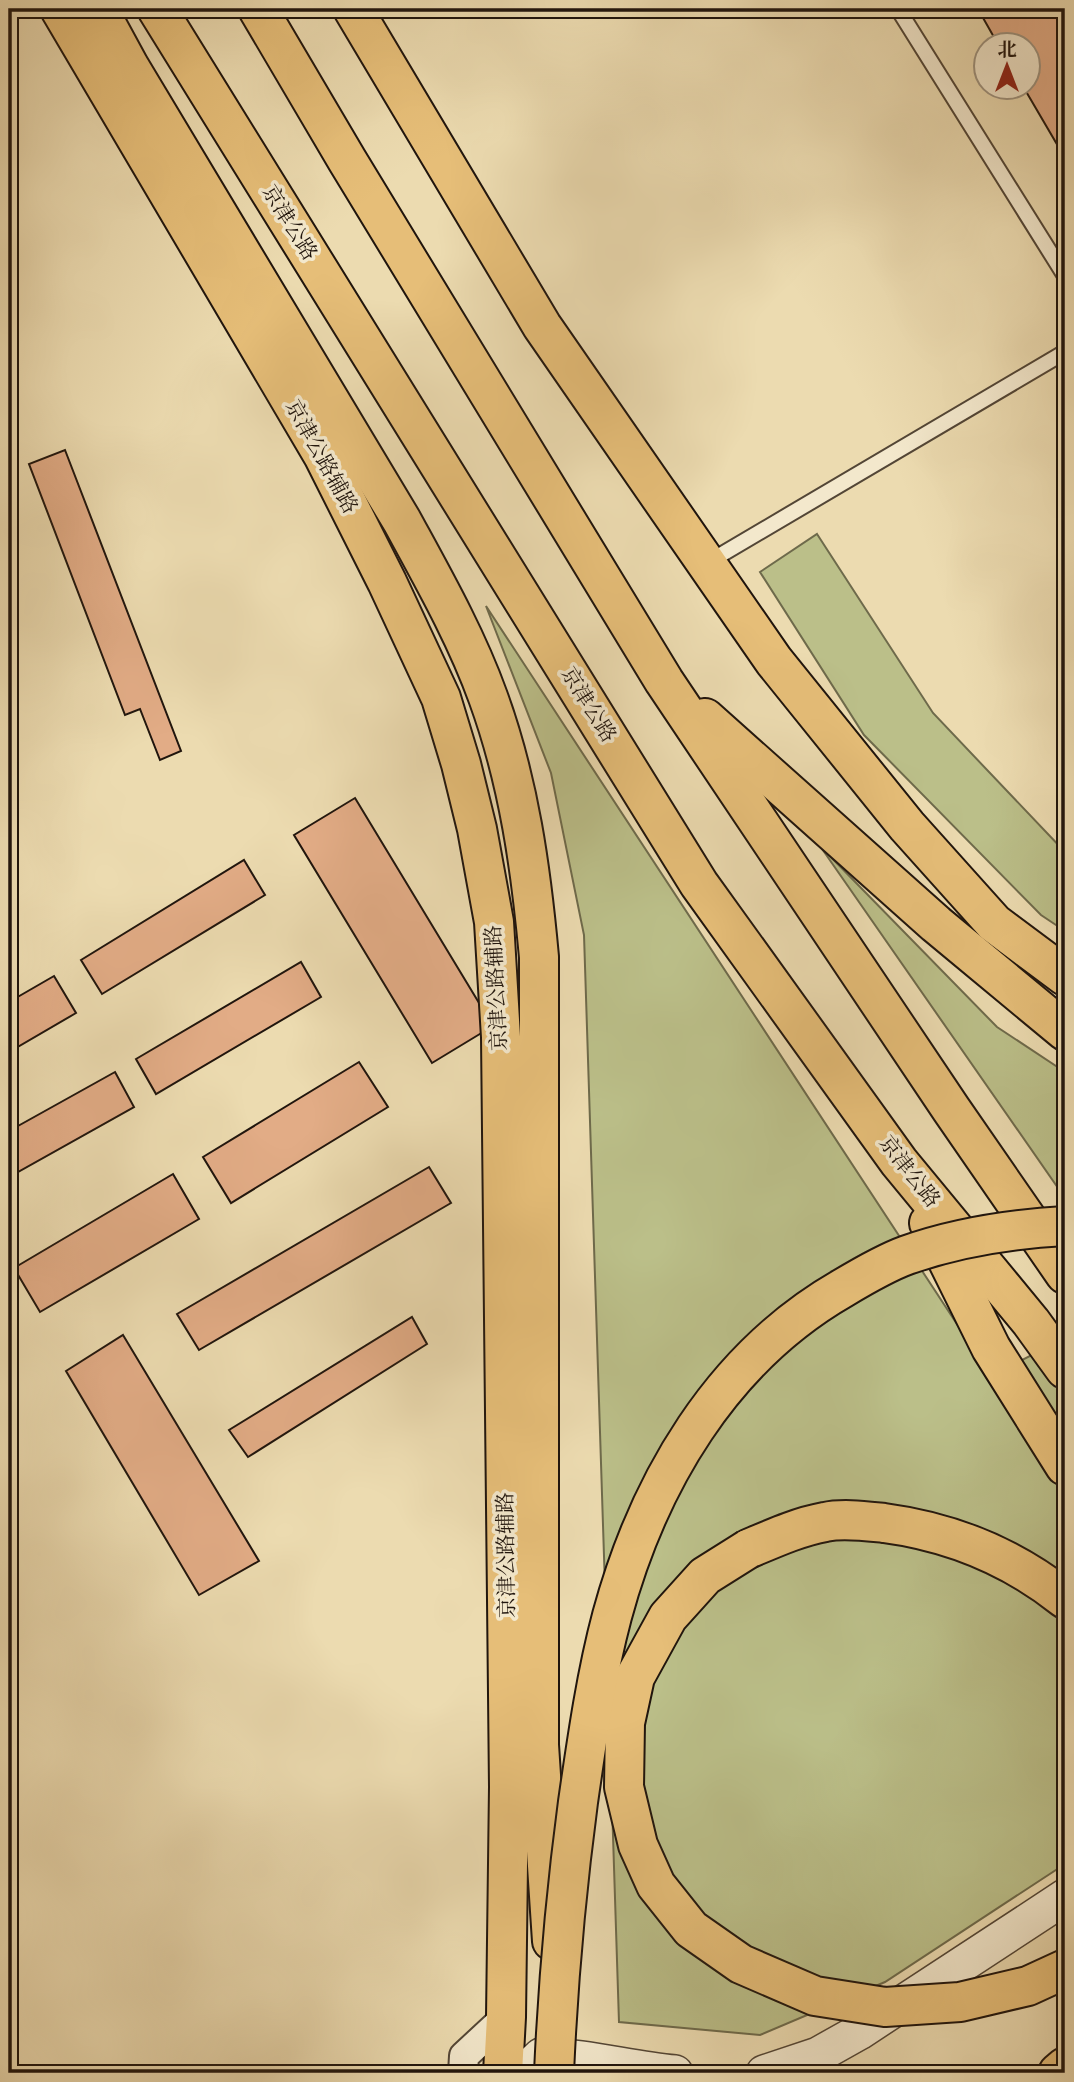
<svg xmlns="http://www.w3.org/2000/svg" width="1074" height="2082" font-family="'Libre Bodoni','Noto Serif SC',serif">
<style>
.green{fill:#bbbf89;stroke:#6e6a4b;stroke-width:2}
.building{fill:#e2ac86;stroke:#20150d;stroke-width:2}
.lines{fill:none;stroke-linecap:round;stroke-linejoin:round}
.service-casing{stroke:#534636;stroke-width:18}
.minor-casing{stroke:#534636;stroke-width:32}
.tertiary-casing{stroke:#534636;stroke-width:38}
.primary-casing{stroke:#20150d;stroke-width:42}
.trunk-casing{stroke:#20150d;stroke-width:42}
.service{stroke:#f3e8cc;stroke-width:14}
.minor{stroke:#f3e8cc;stroke-width:28}
.tertiary{stroke:#f3e8cc;stroke-width:35}
.primary{stroke:#e6be78;stroke-width:38}
.trunk{stroke:#e6be78;stroke-width:38}
.trunk-bridge-casing{stroke:#20150d;stroke-width:42;stroke-linecap:butt}
.trunk-bridge{stroke:#e6be78;stroke-width:38}
.labels{text-anchor:middle;dominant-baseline:central;stroke-width:7;stroke-linejoin:round;paint-order:stroke}
.street-label{font-size:21px;fill:#20150d;stroke:#f3e8cc}
</style>
<rect width="100%" height="100%" fill="#ecdbb0"/>
<filter id="stains"><feTurbulence type="fractalNoise" baseFrequency=".00286" numOctaves="4"/><feColorMatrix values="0 0 0 0 .2 0 0 0 0 .09 0 0 0 0 .02 0 0 0 .5 -.17"/></filter>
<radialGradient id="worn" r=".72"><stop offset=".6" stop-color="#630" stop-opacity="0"/><stop offset="1" stop-color="#630" stop-opacity=".3"/></radialGradient>
<g class="green">
<polygon points="817,534 933,713 1065,852 1065,931 1041,915 864,735 760,572"/>
<polygon points="486,606 991,1376 1065,1338 1065,1864 885,1982 760,2035 619,2022 584,935 551,773"/>
<polygon points="820,846 997,1027 1065,1072 1065,1198"/>
</g>
<g class="building">
<polygon points="978,9 1065,9 1065,158 1024,88 1028,88 1028,46 999,46"/>
<polygon points="65,450 181,751 160,760 140,709 125,715 29,464"/>
<polygon points="355,798 493,1026 432,1063 294,835"/>
<polygon points="244,860 265,895 102,994 81,960"/>
<polygon points="301,962 321,997 156,1094 136,1059"/>
<polygon points="54,976 76,1013 9,1052 9,1002"/>
<polygon points="359,1062 388,1107 231,1203 203,1157"/>
<polygon points="115,1072 134,1107 9,1177 9,1131"/>
<polygon points="429,1167 451,1203 199,1350 177,1314"/>
<polygon points="173,1174 199,1219 40,1312 14,1268"/>
<polygon points="412,1317 427,1344 248,1457 229,1430"/>
<polygon points="123,1335 259,1561 199,1595 66,1371"/>
</g>
<g class="lines">
<g class="service-casing">
<g id="service">
<polyline points="898,9 1065,276"/>
<polyline points="707,563 1065,352"/>
</g>
</g>
<g class="minor-casing">
<polyline id="minor" points="463,2073 464,2056 506,2017"/>
</g>
<g class="tertiary-casing">
<g id="tertiary">
<path d="M523 2073 541 2056C587 2056 629 2069 675 2073"/>
<polyline points="764,2073 818,2055 859,2032 1065,1897"/>
</g>
</g>
<g class="primary-casing">
<g id="primary">
<polyline points="60,9 323,455 387,582 441,698 461,764 477,829 494,922 501,1037 509,1787 506,2017 503,2073"/>
<polyline points="353,9 542,326 774,661 907,826 994,923 1065,976"/>
</g>
</g>
<g class="trunk-casing">
<g id="trunk">
<path d="M98 9 129 66 402 521C433 578 466 636 488 697 519 782 531 869 539 957V1745L552 1941"/>
<polyline points="157,9 699,884 899,1162 1031,1322 1065,1369"/>
<polyline points="258,9 347,160 664,681 951,1109 1065,1274"/>
<polyline points="705,718 936,924 1065,1031"/>
<polyline points="929,1223 991,1348 1065,1466"/>
<path d="M748 1549C774 1538 798 1527 825 1522 843 1518 865 1521 884 1523 952 1532 1011 1556 1065 1599"/>
<polyline points="1058,2073 1065,2067"/>
</g>
</g>
<use href="#service" class="service"/>
<use href="#minor" class="minor"/>
<use href="#tertiary" class="tertiary"/>
<use href="#primary" class="primary"/>
<use href="#trunk" class="trunk"/>
<g class="trunk-bridge-casing">
<g id="trunk-bridge">
<polyline points="748,1549 705,1576 668,1617 635,1677 625,1723 624,1787 638,1845 656,1885 691,1929 741,1964 815,1996 885,2007 960,2002 1028,1986 1065,1969"/>
<path d="M554 2073C558 1982 566 1892 578 1802 587 1740 596 1676 612 1616 648 1483 721 1358 843 1288 863 1276 885 1263 907 1255 958 1237 1011 1229 1065 1226"/>
</g>
</g>
<use href="#trunk-bridge" class="trunk-bridge"/>
</g>
<g class="labels">
<g class="street-label">
<text transform="translate(289 223) rotate(58)">京津公路</text>
<text transform="translate(321 457) rotate(61)">京津公路辅路</text>
<text transform="translate(588 705) rotate(58)">京津公路</text>
<text transform="translate(497 988) rotate(-93)">京津公路辅路</text>
<text transform="translate(909 1172) rotate(52)">京津公路</text>
<text transform="translate(507 1555) rotate(-91)">京津公路辅路</text>
</g>
</g>
<rect width="1074" height="2082" fill="none" stroke="#ecdbb0" stroke-width="35"/>
<rect x="10" y="10" width="1053" height="2061" fill="none" stroke="#20150d" stroke-width="3.5"/>
<rect x="18" y="18" width="1039" height="2047" fill="none" stroke="#20150d" stroke-width="2"/>
<g transform="translate(1007 66)"><circle r="33" fill="#f3e8cc" stroke="#9f9480" stroke-width="2"/>
<path d="M0-5L12 26L0 18L-12 26Z" fill="#8f2418"/>
<text y="-10" font-size="19" font-weight="bold" text-anchor="middle" fill="#20150d">北</text>
</g>
<rect width="100%" height="100%" filter="url(#stains)"/>
<rect width="100%" height="100%" fill="url(#worn)"/>
</svg>
